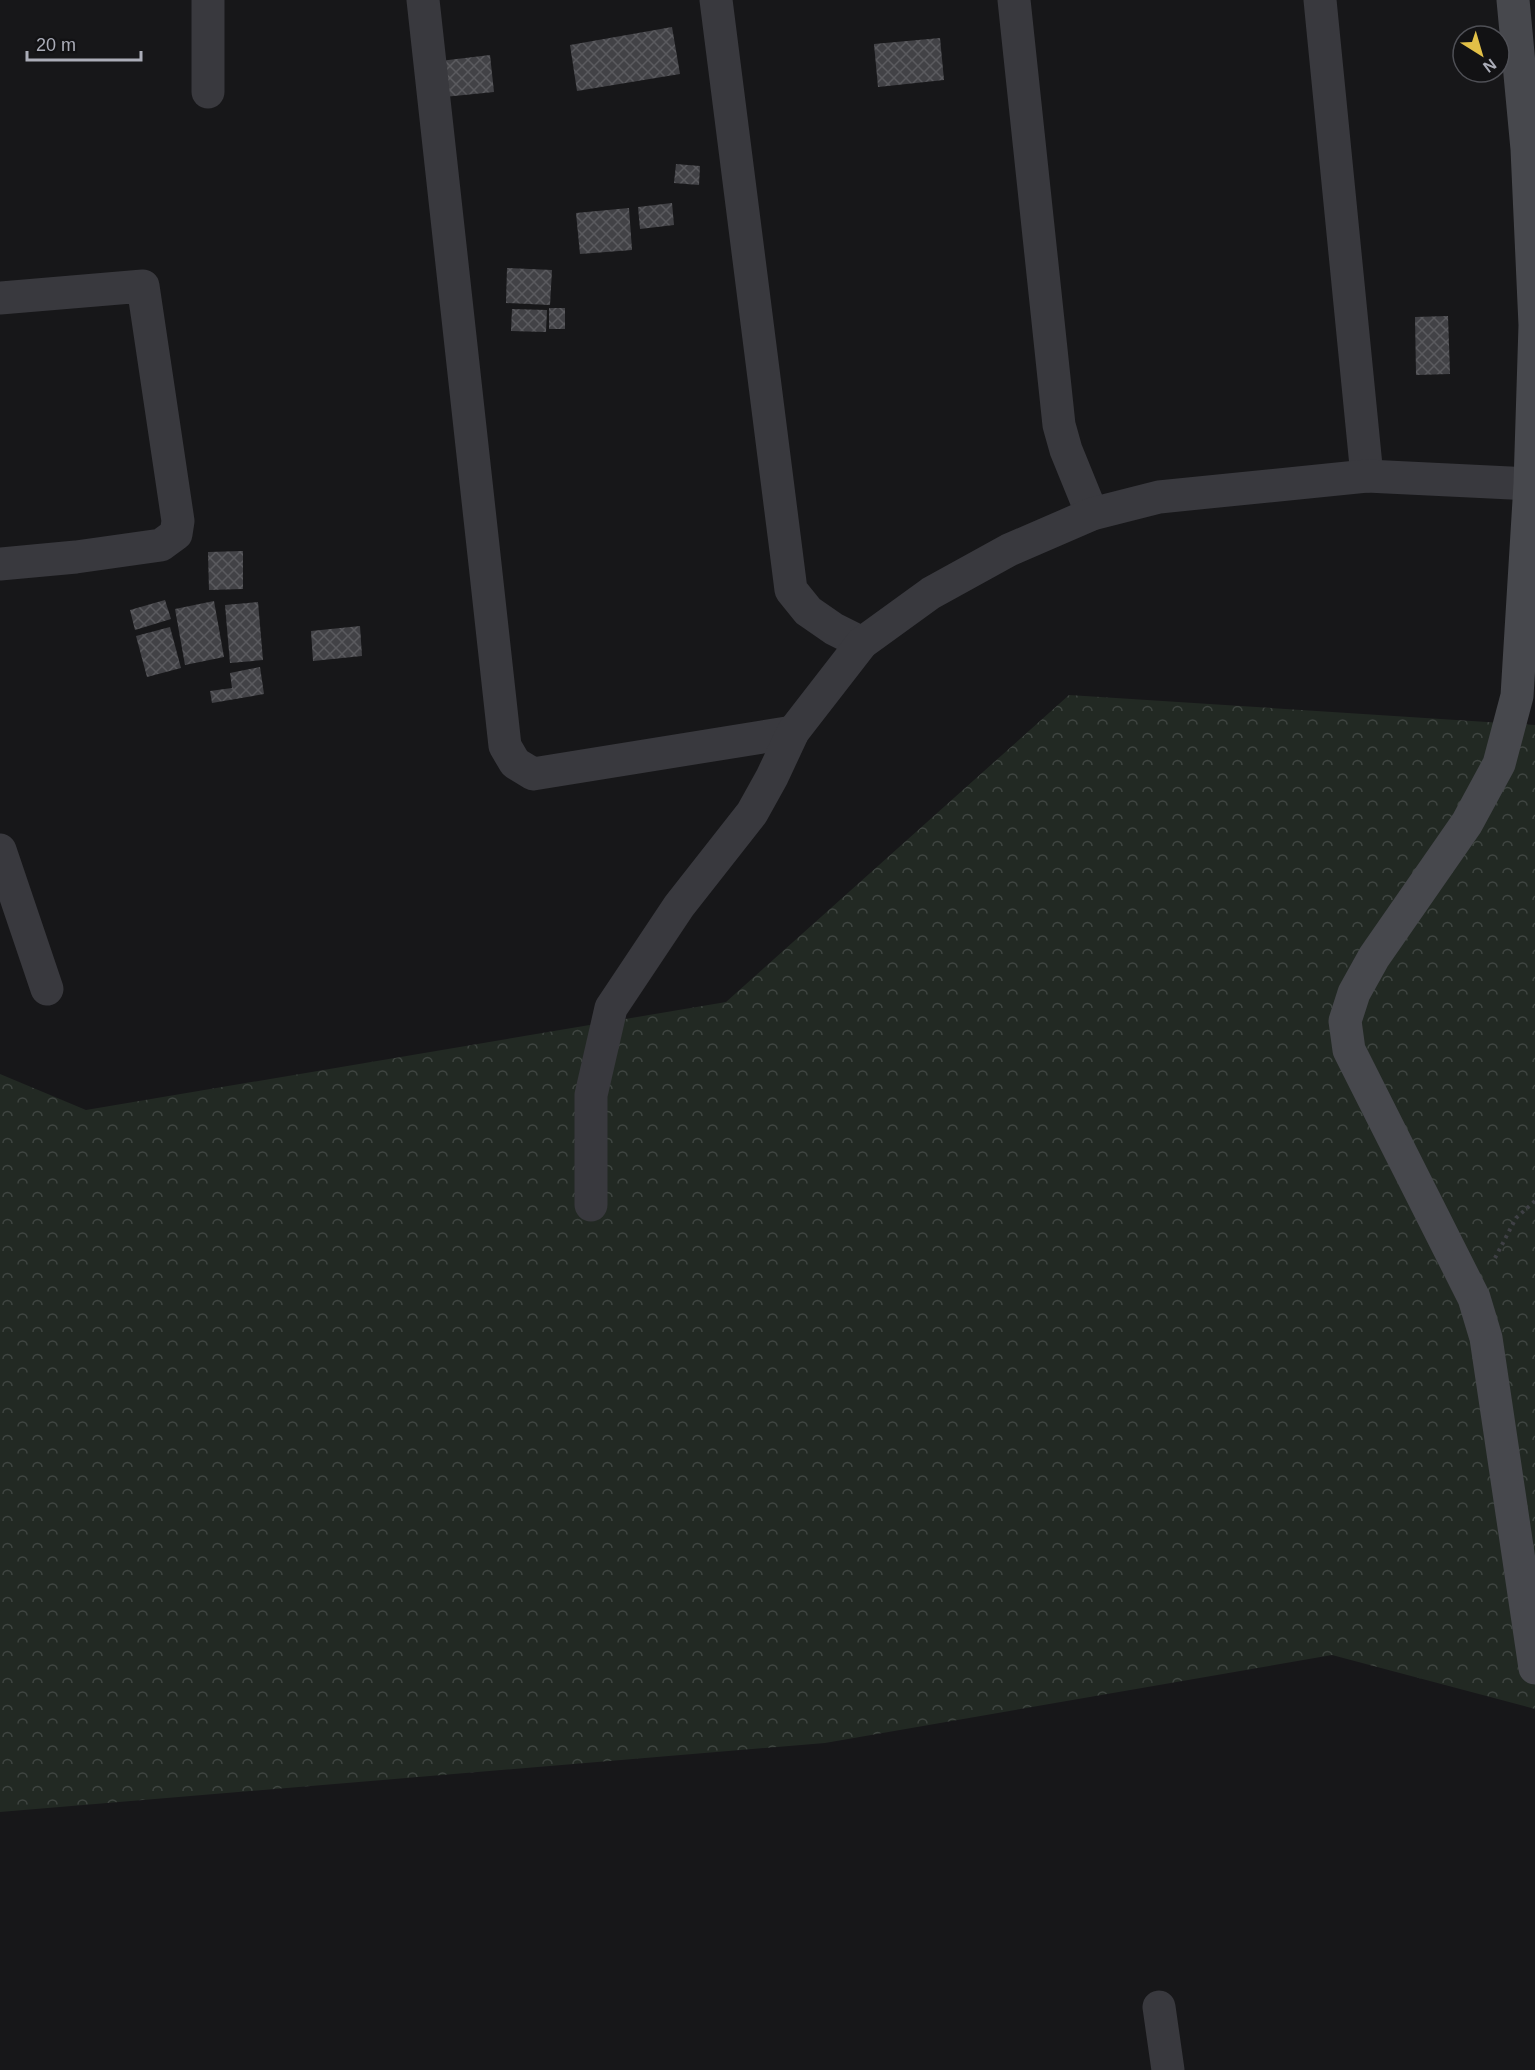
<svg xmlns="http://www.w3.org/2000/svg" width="1535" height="2070" font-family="Helvetica,sans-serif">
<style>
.forest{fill:url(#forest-crowns)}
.building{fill:url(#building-cross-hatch)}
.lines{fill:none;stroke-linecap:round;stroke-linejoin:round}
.path{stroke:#3f4045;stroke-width:4;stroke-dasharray:3 4.5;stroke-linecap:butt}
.street{stroke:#39393e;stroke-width:33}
.secondary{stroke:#47484d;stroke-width:33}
</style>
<defs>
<pattern id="forest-crowns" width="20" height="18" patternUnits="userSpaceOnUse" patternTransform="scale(1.5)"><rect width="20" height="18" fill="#222923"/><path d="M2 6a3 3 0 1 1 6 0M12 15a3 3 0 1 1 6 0" fill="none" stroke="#3f4541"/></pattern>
<pattern id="building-cross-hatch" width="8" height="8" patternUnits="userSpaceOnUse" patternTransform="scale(1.5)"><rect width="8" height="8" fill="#424246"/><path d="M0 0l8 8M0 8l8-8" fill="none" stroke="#5b5b5f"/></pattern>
</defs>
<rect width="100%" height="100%" fill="#171719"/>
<polygon class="forest" points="1069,695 1535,725 1535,1709 1332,1655 825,1743 0,1812 0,1074 86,1110 726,1002"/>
<g class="building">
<polygon points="672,27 680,74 577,91 570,45"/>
<polygon points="940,38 944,80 878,87 874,44"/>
<polygon points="490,55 494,92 444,97 440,61"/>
<polygon points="676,164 700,166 699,185 674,183"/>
<polygon points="672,203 674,225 640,229 638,207"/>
<polygon points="629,208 632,250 580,254 576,213"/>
<polygon points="507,268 552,270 550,305 506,303"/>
<rect x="549" y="308" width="16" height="21"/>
<polygon points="512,309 547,310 546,332 511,331"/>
<polygon points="1448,316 1450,374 1416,375 1415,317"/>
<polygon points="243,551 243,589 209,590 208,552"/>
<polygon points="165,600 171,619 135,630 130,610"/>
<polygon points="214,601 224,657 185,665 175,609"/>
<polygon points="258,602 263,660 230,663 225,605"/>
<polygon points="360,626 362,656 313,661 311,631"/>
<polygon points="170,627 181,668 147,677 136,636"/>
<polygon points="260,667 264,694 212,703 210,691 232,688 230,673"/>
</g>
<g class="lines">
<polyline class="path" points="1495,1258 1516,1218 1535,1201"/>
<g class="street">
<polyline points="423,0 505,746 515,763 533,774 793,732"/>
<polyline points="716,0 791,590 808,611 834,629 862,643"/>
<polyline points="1014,0 1059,425 1066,450 1092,514"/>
<polyline points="1320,0 1367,476"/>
<polyline points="208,92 208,0"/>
<polyline points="0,298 143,286 178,521 176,534 161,545 76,557 0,564"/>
<polyline points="0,850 47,989"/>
<polyline points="591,1205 591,1095 611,1008 679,906 752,813 772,777 793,732 862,643 931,593 1009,550 1092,514 1159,497 1367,476 1530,484"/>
<polyline points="1159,2007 1168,2070"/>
</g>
<polyline class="secondary" points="1513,0 1527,149 1535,325 1530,484 1517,696 1499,764 1467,823 1374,957 1354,993 1345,1021 1349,1050 1474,1298 1486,1338 1535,1668"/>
</g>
<g transform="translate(1481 54) rotate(143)"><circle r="28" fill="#121214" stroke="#4f5056" stroke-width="1.5"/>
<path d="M0-4.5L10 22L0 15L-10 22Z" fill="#e2c047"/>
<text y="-9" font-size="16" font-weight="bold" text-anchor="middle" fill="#abadb8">N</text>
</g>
<path d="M27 51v9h114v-9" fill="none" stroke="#abadb8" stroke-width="3"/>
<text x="36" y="51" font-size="18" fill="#abadb8" stroke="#121214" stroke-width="4.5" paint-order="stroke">20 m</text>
</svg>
